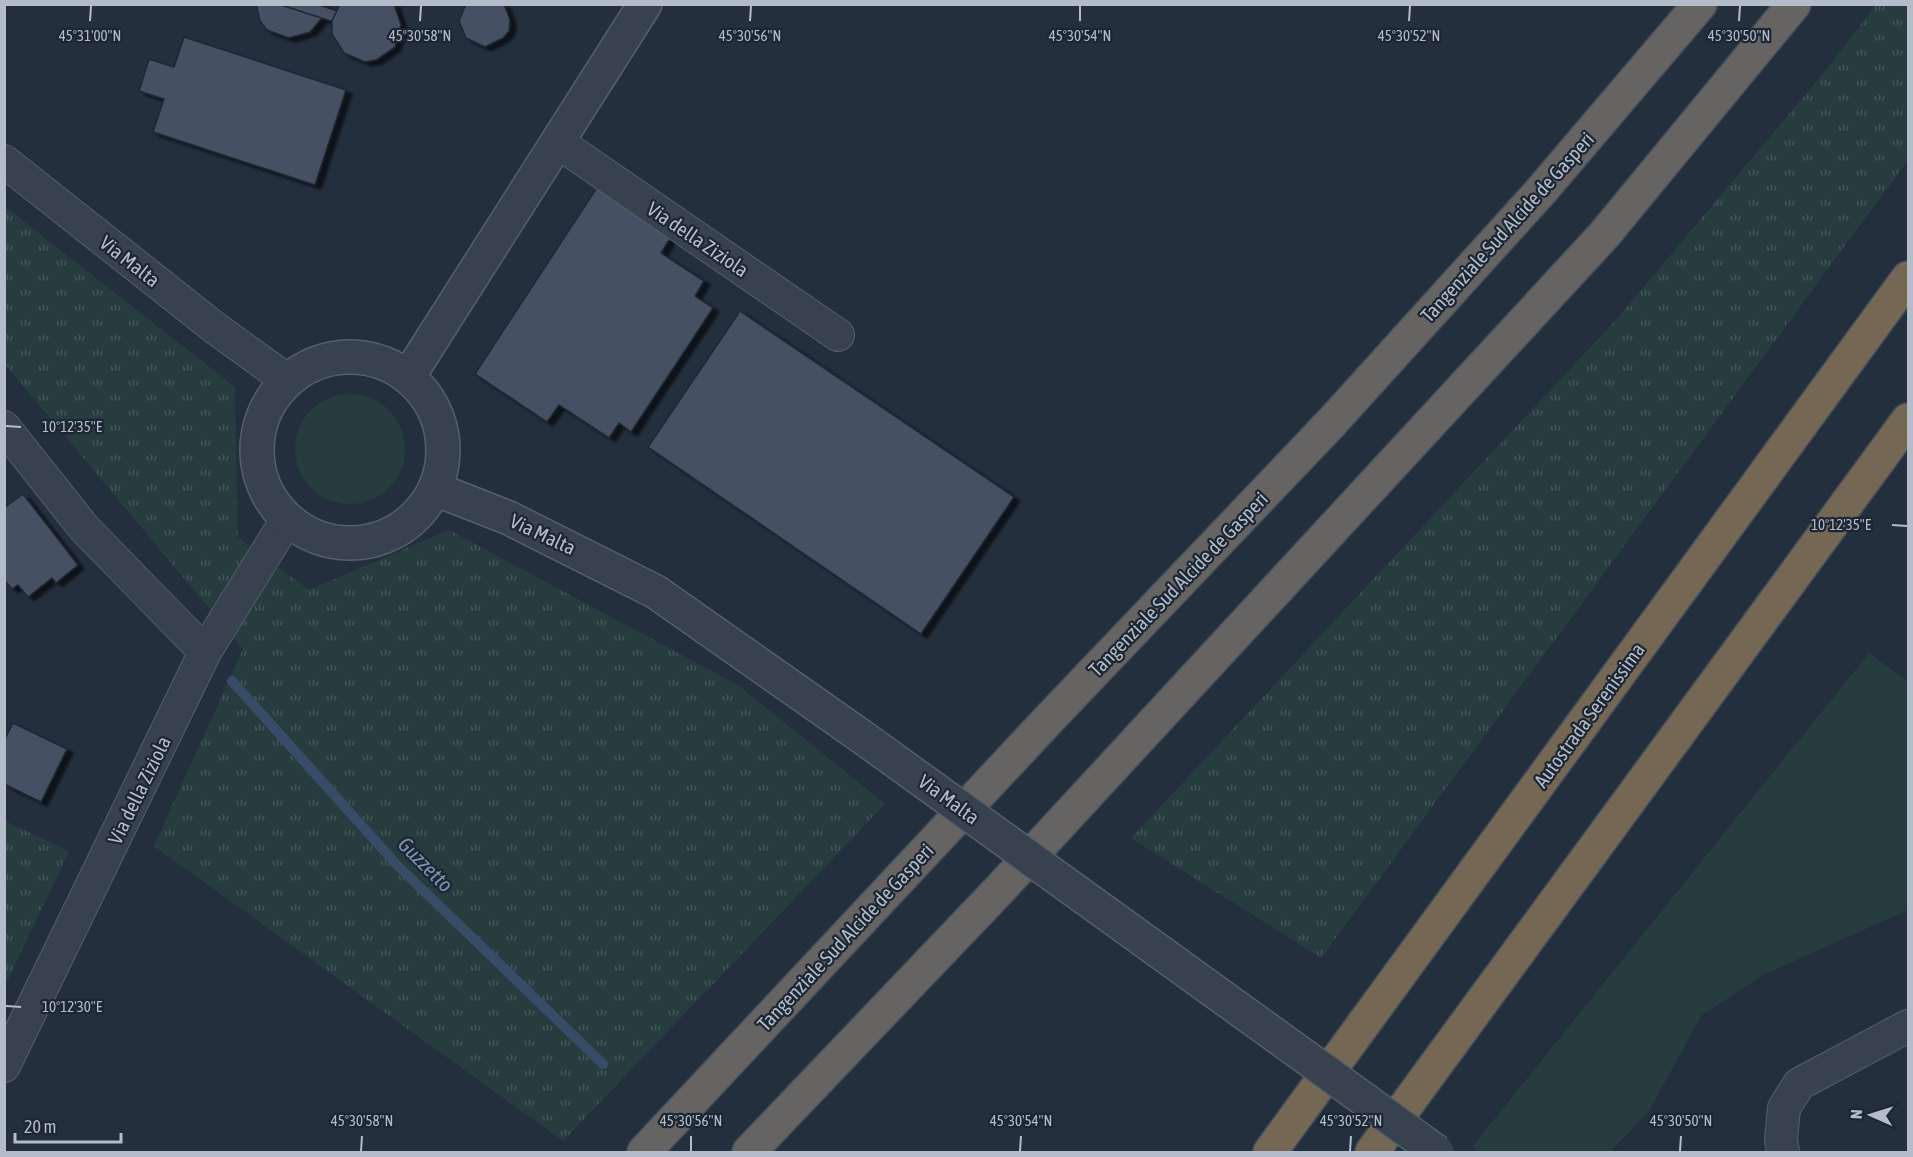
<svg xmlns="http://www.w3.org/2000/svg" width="1913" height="1157" font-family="'Asap Condensed',sans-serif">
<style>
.grass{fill:url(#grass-tufts)}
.garden{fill:#263c3f}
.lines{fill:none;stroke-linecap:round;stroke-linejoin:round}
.stream{stroke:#394c67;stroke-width:10}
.building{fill:#455162;stroke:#1f2835;stroke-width:1.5;filter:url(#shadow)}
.minor-casing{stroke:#565f6c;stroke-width:34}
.tertiary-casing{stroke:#565f6c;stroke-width:36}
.trunk-casing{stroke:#434c59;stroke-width:36}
.motorway-casing{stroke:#434c59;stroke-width:36}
.minor{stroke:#38414e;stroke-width:32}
.tertiary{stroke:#38414e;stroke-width:33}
.trunk{stroke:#656462;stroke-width:33}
.motorway{stroke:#746855;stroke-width:33}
.tertiary-bridge-casing{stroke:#565f6c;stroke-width:36;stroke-linecap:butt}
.tertiary-bridge{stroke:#38414e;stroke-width:33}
.ticks{fill:none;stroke:#b4bcc9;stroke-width:2}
.labels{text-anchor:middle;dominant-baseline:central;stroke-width:4.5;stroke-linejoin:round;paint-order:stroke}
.street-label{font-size:20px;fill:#b4bcc9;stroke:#1d2633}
.water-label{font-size:21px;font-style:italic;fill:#7c92b1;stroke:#1d2633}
.ticks-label{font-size:15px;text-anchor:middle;fill:#b4bcc9;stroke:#1d2633;stroke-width:4.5;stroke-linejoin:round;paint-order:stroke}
</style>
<defs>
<pattern id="grass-tufts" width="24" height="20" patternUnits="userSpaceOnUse" patternTransform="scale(1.5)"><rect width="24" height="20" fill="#263c3f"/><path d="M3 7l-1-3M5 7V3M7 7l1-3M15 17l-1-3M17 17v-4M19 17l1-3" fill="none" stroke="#435659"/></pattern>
<filter id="shadow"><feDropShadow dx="6" dy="4" stdDeviation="1.5" flood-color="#0009"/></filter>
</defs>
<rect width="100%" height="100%" fill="#242f3e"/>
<g class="grass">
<polygon points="1876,5 1908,5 1908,160 1321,958 1131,838 1616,320 1821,76"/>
<polygon points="4,206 235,387 238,537 309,590 449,530 738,685 885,804 563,1141 154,846 243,649 5,364"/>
<polygon points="5,821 69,851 5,986"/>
</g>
<g class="garden">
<circle cx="350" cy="449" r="55"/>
<polygon points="1869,653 1908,682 1908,910 1763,975 1701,1016 1649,1111 1610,1152 1481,1152 1472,1147"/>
</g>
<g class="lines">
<polyline class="stream" points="232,681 397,865 603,1064"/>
</g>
<g class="building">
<polygon points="256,4 325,4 322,18 310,32 289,38 267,30 260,21"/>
<polygon points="278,4 316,4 377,24 374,35"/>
<polygon points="340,4 394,4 401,25 395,47 376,60 365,62 344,53 332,34 332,21"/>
<polygon points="466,4 504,4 510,20 509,31 503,38 485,47 466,38 459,21"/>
<polygon points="184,37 346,90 315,185 153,132 164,99 139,91 149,59 174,67"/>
<polygon points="598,186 672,235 661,253 704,281 695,296 713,308 631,432 619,423 609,438 559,405 547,422 475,374"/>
<polygon points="740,311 1014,497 921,634 648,447"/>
<polygon points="23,494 78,565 56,583 52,578 28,597 18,585 12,589 4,580 4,508"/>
<polygon points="13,723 67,749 41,802 4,784 4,741"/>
</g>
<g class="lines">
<g class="minor-casing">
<g id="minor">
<polyline points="559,143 838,335"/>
<polyline points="4,161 215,328 287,380"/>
<polyline points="4,427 84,528 205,652"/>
<polyline points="4,1066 205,652 286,521"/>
<polyline points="1783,1152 1781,1140 1784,1108 1799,1084 1908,1026"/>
</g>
</g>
<g class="tertiary-casing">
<g id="tertiary">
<circle cx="350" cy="450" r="93"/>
<polyline points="408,377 645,4"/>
<polyline points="435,489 509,518 656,592 865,739"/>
</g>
</g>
<g class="trunk-casing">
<g id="trunk">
<polyline points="644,1152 1050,718 1332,422 1541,191 1700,4"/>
<polyline points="749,1152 1000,889 1604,235 1794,4"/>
</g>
</g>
<g class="motorway-casing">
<g id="motorway">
<polyline points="1270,1152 1908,278"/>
<polyline points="1372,1152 1908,420"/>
</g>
</g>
<use href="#minor" class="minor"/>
<use href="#tertiary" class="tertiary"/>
<use href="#trunk" class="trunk"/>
<use href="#motorway" class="motorway"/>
<g class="tertiary-bridge-casing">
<polyline id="tertiary-bridge" points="865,739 1437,1152"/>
</g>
<use href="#tertiary-bridge" class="tertiary-bridge"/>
</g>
<path class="ticks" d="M90 21 91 6M420 21 421 6M750 21 751 6M1080 21V6M1409 21 1410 6M1739 21 1740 6M6 426 21 427M1892 525 1907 526M6 1006 21 1007M361 1151 362 1136M691 1151V1136M1020 1151 1021 1136M1350 1151 1351 1136M1680 1151 1681 1136"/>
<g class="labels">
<g class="street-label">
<text transform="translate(1507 227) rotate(-48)">Tangenziale Sud Alcide de Gasperi</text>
<text transform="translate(698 239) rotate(34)">Via della Ziziola</text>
<text transform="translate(130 261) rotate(38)">Via Malta</text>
<text transform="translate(543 534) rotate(25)">Via Malta</text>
<text transform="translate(1178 584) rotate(-46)">Tangenziale Sud Alcide de Gasperi</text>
<text transform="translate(1589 715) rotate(-54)">Autostrada Serenissima</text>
<text transform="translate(139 790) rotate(-64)">Via della Ziziola</text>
<text transform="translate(949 799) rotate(36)">Via Malta</text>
<text transform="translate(845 937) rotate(-47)">Tangenziale Sud Alcide de Gasperi</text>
</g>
<g class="water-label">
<text transform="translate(426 864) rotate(45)">Guzzetto</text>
</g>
</g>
<g class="ticks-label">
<text x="90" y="41">45°31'00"N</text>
<text x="420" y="41">45°30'58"N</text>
<text x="750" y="41">45°30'56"N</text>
<text x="1080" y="41">45°30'54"N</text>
<text x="1409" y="41">45°30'52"N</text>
<text x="1739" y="41">45°30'50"N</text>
<text x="72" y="432">10°12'35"E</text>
<text x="1841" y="530">10°12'35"E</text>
<text x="72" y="1012">10°12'30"E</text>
<text x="362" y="1126">45°30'58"N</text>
<text x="691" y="1126">45°30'56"N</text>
<text x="1021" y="1126">45°30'54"N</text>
<text x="1351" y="1126">45°30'52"N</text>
<text x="1681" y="1126">45°30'50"N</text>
</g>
<rect width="1913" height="1157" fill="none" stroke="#b4bcc9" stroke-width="12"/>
<g transform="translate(1871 1115) rotate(273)" stroke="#1d2633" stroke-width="4.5" paint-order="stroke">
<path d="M0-4.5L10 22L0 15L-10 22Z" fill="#b4bcc9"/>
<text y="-9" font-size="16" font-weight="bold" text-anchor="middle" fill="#b4bcc9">N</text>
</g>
<path d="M15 1133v9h106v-9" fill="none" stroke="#b4bcc9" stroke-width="3"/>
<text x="24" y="1133" font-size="18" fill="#b4bcc9" stroke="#1d2633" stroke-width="4.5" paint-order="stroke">20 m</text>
</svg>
